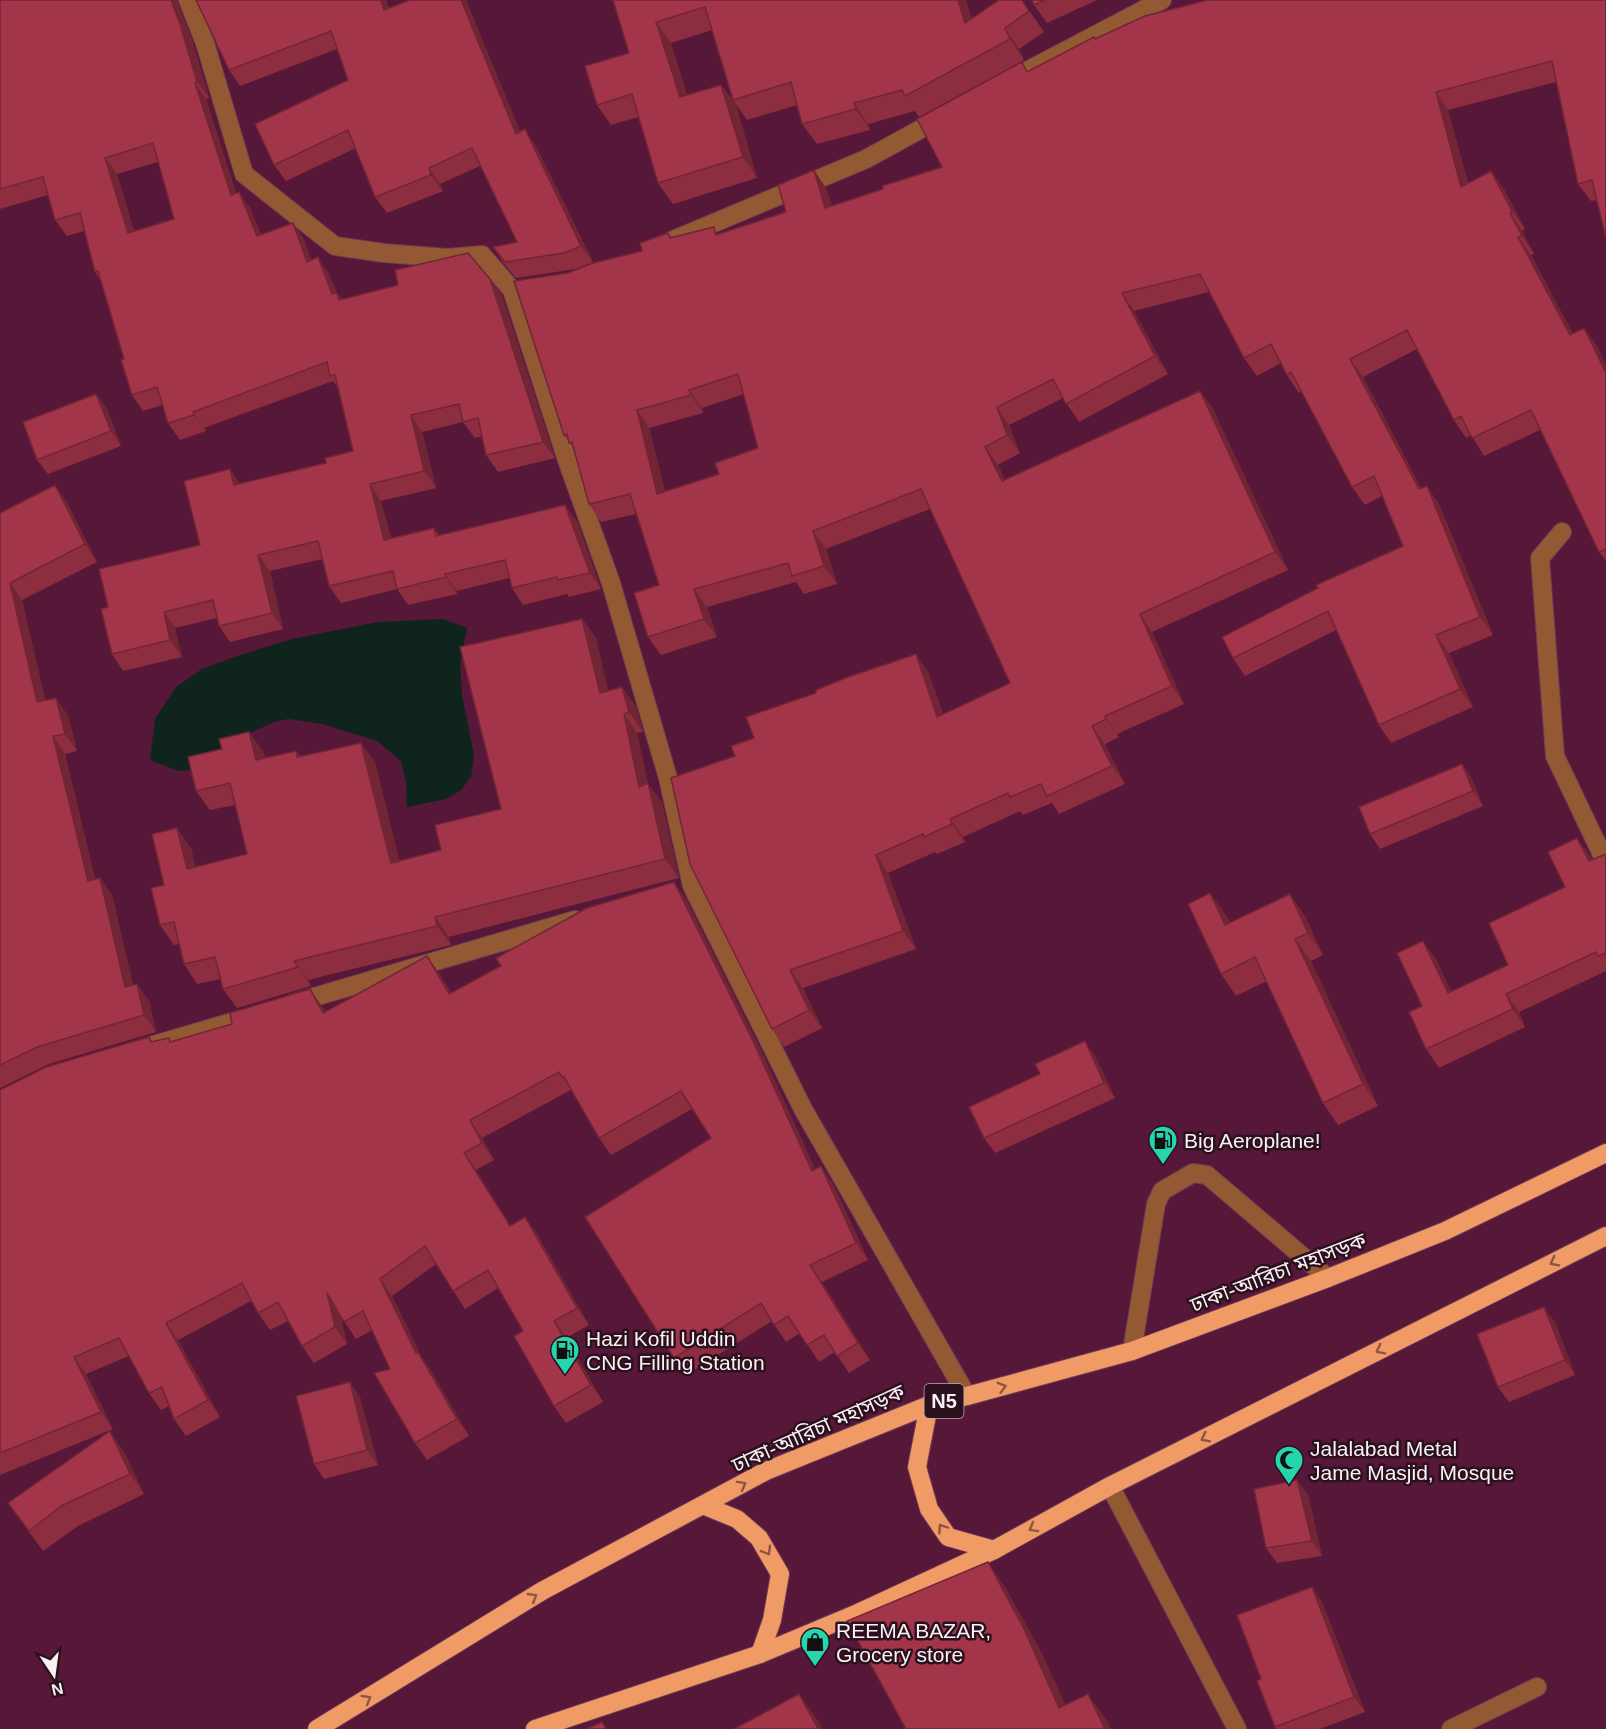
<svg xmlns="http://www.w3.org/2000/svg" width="1606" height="1729" font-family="Arial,'Noto Sans Bengali',sans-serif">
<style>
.water{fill:#10241e}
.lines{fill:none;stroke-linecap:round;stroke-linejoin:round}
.lane-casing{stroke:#703a56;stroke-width:20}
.street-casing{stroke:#703a56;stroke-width:20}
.highway-casing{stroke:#703a56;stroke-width:20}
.lane{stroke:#925933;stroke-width:18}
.street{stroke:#925933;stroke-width:18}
.highway{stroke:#f09b66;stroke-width:18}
.wall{fill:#8c2e40;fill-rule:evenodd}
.shaded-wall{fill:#722534}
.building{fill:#a3354b;stroke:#722534;stroke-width:1.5;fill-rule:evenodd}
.oneway{stroke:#8e5642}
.labels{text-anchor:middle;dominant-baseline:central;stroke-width:5;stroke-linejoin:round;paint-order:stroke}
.shield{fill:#2b101d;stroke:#bcaeb4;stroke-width:1.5}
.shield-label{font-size:20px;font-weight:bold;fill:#faf1f5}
.poi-label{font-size:21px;fill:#faf1f5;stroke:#2b101d;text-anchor:start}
.street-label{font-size:21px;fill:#faf1f5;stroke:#2b101d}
</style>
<rect width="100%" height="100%" fill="#561738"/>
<polygon class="water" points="443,619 467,628 460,665 462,695 474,755 471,777 461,790 446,799 407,807 406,783 401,761 377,741 322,724 288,719 274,722 237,739 191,770 178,771 150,760 155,719 176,687 202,669 234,657 292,639 378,622"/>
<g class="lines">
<g class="lane-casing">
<g id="lane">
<polyline points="1132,1351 1156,1204 1162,1191 1193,1173 1207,1175 1328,1278"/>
<polyline points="1110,1486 1237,1729"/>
<polyline points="1451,1729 1537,1687"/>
</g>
</g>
<g class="street-casing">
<g id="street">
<polyline points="188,0 205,43 244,174 335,246 384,253 447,258 482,255 512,290 568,463 611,583 668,778 692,886 803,1109 967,1396"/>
<polyline points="1006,82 1162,0"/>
<polyline points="671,241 866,159 943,117"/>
<polyline points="1562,532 1540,558 1555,756 1606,863"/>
<polyline points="294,1003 575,920"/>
<polyline points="147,1047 256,1015"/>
</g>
</g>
<g class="highway-casing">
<g id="highway">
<polyline points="929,1405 917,1467 929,1509 948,1537 994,1550"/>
<polyline points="705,1506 737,1519 759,1538 780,1574 772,1620 760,1654"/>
<polyline points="317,1729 542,1591 766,1471 929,1405 967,1396 1132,1351 1328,1278 1445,1231 1606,1153"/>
<polyline points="535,1729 760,1654 858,1613 994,1550 1110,1486 1606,1236"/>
</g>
</g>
<use href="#lane" class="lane"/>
<use href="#street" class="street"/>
<use href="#highway" class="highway"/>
</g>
<g class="wall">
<path d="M0 0 178 4 192 40 209 98 206 99 236 193 250 208 261 235 293 223 304 240 311 260 329 274 337 293 342 299 490 279 502 296 555 458 498 472 486 455 482 436 475 438 463 422 422 432 436 488 381 501 391 539 434 528 439 535 577 521 601 589 569 597 567 594 523 605 512 588 509 578 457 591V594L408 605 397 589 341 603 329 586 323 559 270 571 283 629 230 642 219 626 217 618 175 628 182 657 123 671 112 654 108 607 200 545 230 469 240 484 326 463 353 451 338 388 333 381 204 428 206 431 180 440 168 423 162 405 143 411 132 395 124 359 100 280 95 272 84 231 67 236 55 220 48 195 0 209ZM158 162 174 219 134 231 117 174Z"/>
<polygon points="386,0 389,8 466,0 520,132 536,146 593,262 576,269 516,278 504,264 493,247 517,242 480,166 440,184 443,191 387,213 375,197 356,148 286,181 274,165 348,80 337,49 240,86 229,70"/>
<polygon points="613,0 972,18 1022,0 1044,32 1019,49 1024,60 919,117 915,111 868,124 870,130 817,144 802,124 797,105 747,120 733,100 712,30 671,43 687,95 721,85 736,105 757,178 673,204 658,183 638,117 611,125 597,105 629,53"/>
<polygon points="1032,0 1097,0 1047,23 1034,5"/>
<path d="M1606 0 1597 200 1591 201 1578 184 1556 82 1448 110 1468 183 1504 189 1525 229 1522 231 1534 254 1531 255 1573 334 1584 328 1597 346 1606 365V561L1599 552 1540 430 1484 456 1471 435 1466 438 1454 420 1417 349 1363 377 1421 488 1439 504 1493 635 1449 653 1473 707 1391 743 1379 725 1336 630 1245 676 1233 658 1403 546 1382 496 1365 505 1352 487 1302 391 1299 393 1287 375 1281 363 1257 376 1244 358 1209 292 1134 311 1168 374 1079 422 1063 398 1009 425 1020 453 998 465 1005 480 1200 391 1213 409 1288 570 1152 632 1184 704 1117 734 1119 737 1105 744 1125 784 1059 814 1052 803 1023 815 1020 811 963 837 965 842 937 854 935 852 888 873 916 949 803 988 822 1028 784 1047 772 1029 735 756 754 738 816 693 916 654 928 672 943 714 1010 683 930 509 826 549 837 584 804 594 796 582 707 607 717 637 661 655 648 637 659 585 636 514 601 522 589 504 575 451 564 435 568 273 642 251 668 233 672 238 719 234 786 212 826 188 832 206 883 189 942 167 1028 71 1095 39ZM744 394 758 448 719 474 665 492 649 428 703 413 702 408Z"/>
<polygon points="96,394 107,409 121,446 48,474 37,460"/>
<polygon points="55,485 67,503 97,562 22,600 45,700 68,715 77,751 65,754 95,879 100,878 112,895 133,985 149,1001 156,1032 49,1064 0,1088 0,513"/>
<polygon points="582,619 596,638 608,691 622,687 636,707 643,732 637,733 648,784 662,803 679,878 449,937 451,945 308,980 311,986 237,1008 223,989 220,979 197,984 184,964 179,944 174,945 160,925 164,885 191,848 195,867 247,854 235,805 210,810 196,791 222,749 263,751 265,758 296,751 300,757 361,743 375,762 399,861 441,850 501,809"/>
<polygon points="1462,764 1472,779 1483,806 1380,849 1370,834"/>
<polygon points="1606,854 1606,971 1519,1012 1525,1027 1439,1068 1426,1049 1422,1006 1436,959 1451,992 1508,965 1565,887 1590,856 1592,860"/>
<polygon points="686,899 764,1057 815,1169 821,1166 833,1184 868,1260 822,1282 870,1360 849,1373 835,1352 819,1362 800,1333 786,1342 772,1321 686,1375 674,1358 711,1138 692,1109 611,1155 599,1138 571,1090 482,1138 494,1160 476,1170 510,1226 525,1217 537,1234 589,1325 566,1338 603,1402 566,1423 554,1406 523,1331 498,1288 465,1309 436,1264 392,1296 422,1358 430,1369 469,1436 427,1460 415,1443 390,1369 372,1330 356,1339 340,1315 347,1344 314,1363 302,1346 288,1321 270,1330 258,1313 251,1301 178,1340 220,1417 186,1436 174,1419 169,1406 161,1410 149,1393 129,1356 86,1374 113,1429 0,1475 0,1090 149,1037 153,1042 169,1038 171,1042 232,1024 310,989 325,1011 439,973 451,993"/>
<polygon points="1226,915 1230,923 1305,916 1323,955 1311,961 1378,1106 1338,1125 1323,1103 1267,981 1236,996 1221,974"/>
<polygon points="1095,1056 1115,1098 995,1153 984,1138 1040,1074"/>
<polygon points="1555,1322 1575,1375 1509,1402 1498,1387"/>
<polygon points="360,1397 378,1465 324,1479 314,1464"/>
<polygon points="124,1452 144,1494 78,1526 43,1551 8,1503"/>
<polygon points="1308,1494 1322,1556 1277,1563 1266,1548"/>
<polygon points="1312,1587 1322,1602 1365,1712 1320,1729 1276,1729 1261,1679"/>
</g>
<g class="shaded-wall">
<polygon points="171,0 178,0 178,4 192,40 209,98 197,82"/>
<polygon points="381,0 386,0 396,26 384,10"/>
<polygon points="461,0 466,0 528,150 516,134"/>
<polygon points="958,0 966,0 980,44 965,23"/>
<polygon points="656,22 671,43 694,118 680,97"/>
<polygon points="1005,28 1019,49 1024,60 1010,39"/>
<polygon points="195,83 206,99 242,211 231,195"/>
<polygon points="721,85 736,105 757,178 743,157"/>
<polygon points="1436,92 1448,110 1474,205 1461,187"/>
<polygon points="854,103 868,124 870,130 856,109"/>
<polygon points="525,129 536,146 593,262 581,246"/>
<polygon points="105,158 117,174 139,249 128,233"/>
<polygon points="429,168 440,184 443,191 431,175"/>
<polygon points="814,170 826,188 838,226 825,208"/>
<polygon points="1491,171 1504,189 1525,229 1512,211"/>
<polygon points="239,192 250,208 269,253 257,236"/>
<polygon points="1510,213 1522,231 1534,254 1522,236"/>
<polygon points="293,223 304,240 318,278 307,262"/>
<polygon points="1518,237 1531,255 1583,353 1570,335"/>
<polygon points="318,257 329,274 337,294 337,293 349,309 332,294"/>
<polygon points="490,279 502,296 555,458 543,442"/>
<polygon points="1122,293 1134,311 1168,374 1155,356"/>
<polygon points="1584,328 1597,346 1606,365 1606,373"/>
<polygon points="1350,359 1363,377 1431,507 1419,489"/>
<polygon points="689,390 702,408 703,413 691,395"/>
<polygon points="1200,391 1213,409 1288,570 1275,552"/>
<polygon points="96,394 107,409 121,446 111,431"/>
<polygon points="997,407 1009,425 1020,453 1007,435"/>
<polygon points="637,410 649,428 670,512 657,494"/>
<polygon points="193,412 204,428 206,431 194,415"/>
<polygon points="411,415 422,432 436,488 424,471"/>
<polygon points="985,447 998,465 1015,499 1002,481"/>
<polygon points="230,469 241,486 234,485"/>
<polygon points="370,484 381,501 395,557 384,540"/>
<polygon points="55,485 67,503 97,562 85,544"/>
<polygon points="1427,486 1439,504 1493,635 1480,617"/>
<polygon points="565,505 577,521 601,589 590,573"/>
<polygon points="813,531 826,549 837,584 824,566"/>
<polygon points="258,555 270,571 283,629 272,613"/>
<polygon points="445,574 457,591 457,594 446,577"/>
<polygon points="10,583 22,600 49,719 37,702"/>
<polygon points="694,589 707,607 717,637 704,619"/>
<polygon points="164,612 175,628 182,657 170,640"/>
<polygon points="1140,614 1152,632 1184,704 1172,686"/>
<polygon points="582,619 596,638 613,712 600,693"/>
<polygon points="1436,635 1449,653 1473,707 1460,689"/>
<polygon points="916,654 928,672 950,734 937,717"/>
<polygon points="622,687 636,707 643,732 629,712"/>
<polygon points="56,698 68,715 77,751 65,734"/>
<polygon points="624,714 637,733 653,806 639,787"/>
<polygon points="1105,716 1119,737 1106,719"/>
<polygon points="1092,726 1105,744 1125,784 1112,766"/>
<polygon points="249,732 263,751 270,779 256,760"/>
<polygon points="53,736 65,754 100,898 88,881"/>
<polygon points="361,743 375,762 405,883 391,863"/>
<polygon points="1462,764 1472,779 1483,806 1473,791"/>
<polygon points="648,783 662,803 679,878 665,859"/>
<polygon points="950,819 963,837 965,842 952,824"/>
<polygon points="177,828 191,848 201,888 187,869"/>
<polygon points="1577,838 1590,856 1602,879 1589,861"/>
<polygon points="876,855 888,873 916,949 903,931"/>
<polygon points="100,878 112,895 137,1004 125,987"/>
<polygon points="674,882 686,899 764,1057 824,1188 812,1171"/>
<polygon points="1210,893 1226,915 1241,947 1225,925"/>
<polygon points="1290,894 1305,916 1323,955 1308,933"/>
<polygon points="435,917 449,937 451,945 437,926"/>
<polygon points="1295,939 1311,961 1378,1106 1363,1084"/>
<polygon points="1423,941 1436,959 1461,1012 1448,993"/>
<polygon points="427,956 439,973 461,1011 449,994"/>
<polygon points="294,961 308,980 311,986 298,967"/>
<polygon points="790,970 803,988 822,1028 809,1010"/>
<polygon points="137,984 149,1001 156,1032 144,1015"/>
<polygon points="310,989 322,1007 335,1030 323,1013"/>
<polygon points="1506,994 1519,1012 1525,1027 1513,1009"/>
<polygon points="1085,1041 1095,1056 1115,1098 1104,1083"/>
<polygon points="470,1120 482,1138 494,1160 482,1143"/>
<polygon points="464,1153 476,1170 522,1243 510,1226"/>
<polygon points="821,1166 833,1184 868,1260 856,1243"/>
<polygon points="525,1217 537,1234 589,1325 577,1308"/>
<polygon points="810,1265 822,1282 870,1360 858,1343"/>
<polygon points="380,1279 392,1296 422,1358 430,1369 469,1436 457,1419 416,1353"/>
<polygon points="327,1293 339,1310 347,1344 335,1327"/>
<polygon points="1544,1307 1555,1322 1575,1375 1565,1360"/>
<polygon points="554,1321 566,1338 603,1402 591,1385"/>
<polygon points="166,1323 178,1340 220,1417 208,1400"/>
<polygon points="74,1357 86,1374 113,1429 101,1412"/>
<polygon points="350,1382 360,1397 378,1465 367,1450"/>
<polygon points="110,1431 124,1452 144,1494 130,1474"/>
<polygon points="1297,1480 1308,1494 1322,1556 1312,1541"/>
<polygon points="988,1562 1007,1590 1044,1657 1076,1729 1059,1708"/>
<polygon points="1312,1587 1322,1602 1365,1712 1354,1697"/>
<polygon points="799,1694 819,1722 822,1729 818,1729"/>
<polygon points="1088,1694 1107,1721 1111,1729 1105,1729"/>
</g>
<g class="building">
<path d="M0 0H171L180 24 197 82 195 83 231 195 239 192 257 236 293 223 307 262 318 257 332 294 337 293 339 300 398 285 395 270 468 253 490 279 543 442 486 455 478 418 463 422 459 404 411 415 424 471 370 484 384 540 434 528 436 536 565 505 590 573 557 580V577L512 588 505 560 445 574 446 577 397 589 393 571 329 586 318 541 258 555 272 613 219 626 213 600 164 612 170 640 112 654 101 609 108 607 99 569 200 545 184 481 230 469 234 485 326 463 325 458 353 451 335 375 330 376 327 362 193 412 194 415 168 423 157 387 132 395 121 360 124 359 98 271 95 272 80 213 55 220 43 177 0 189ZM153 143 174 219 128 233 105 158Z"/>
<polygon points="196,0 381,0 384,10 410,0 461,0 516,134 525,129 581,246 564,253 505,262 493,247 517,242 472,148 429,168 431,175 375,197 348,130 274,165 255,124 348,80 331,31 229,70"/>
<polygon points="613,0 958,0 965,23 999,0 1022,0 1029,11 1005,28 1010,39 905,96 902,90 854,103 856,109 802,124 791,82 733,100 705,7 656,22 680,97 721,85 743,157 658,183 632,94 597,105 585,66 629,53"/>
<polygon points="1032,0 1045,0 1034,5"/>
<path d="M1208 0H1606V238L1592 180 1578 184 1552 61 1436 92 1461 187 1491 171 1512 211 1510 213 1522 236 1518 237 1570 335 1584 328 1606 373V549L1599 552 1531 410 1472 438 1461 416 1454 420 1407 330 1350 359 1419 489 1427 486 1480 617 1436 635 1460 689 1379 725 1328 611 1233 658 1222 637 1318 588 1316 585 1403 546 1374 476 1352 487 1291 372 1287 375 1271 344 1244 358 1200 274 1122 293 1155 356 1066 404 1053 379 997 407 1007 435 985 447 1002 481 1200 391 1275 552 1140 614 1172 686 1105 716 1106 719 1092 726 1112 766 1047 796 1041 784 1010 797 1008 793 950 819 952 824 924 837 923 834 876 855 903 931 790 970 809 1010 772 1029 690 864 671 778 735 756 731 746 754 738 746 717 816 693V690L848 677 916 654 937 717 1010 683 921 489 813 531 824 566 792 576 788 563 694 589 704 619 648 637 634 593 659 585 630 494 589 504 572 442 569 443 567 434 564 435 514 281 568 273 593 263 642 251 640 243 668 233 670 238 714 227 716 235 786 212 778 185 814 170 825 208 883 189 882 186 942 167 917 119 1022 62 1027 72 1094 37 1095 39 1145 16ZM738 374 758 448 715 463 719 474 657 494 637 410 691 395 689 390Z"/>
<polygon points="96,394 111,431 37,460 23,422"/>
<polygon points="55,485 85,544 10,583 37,702 56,698 65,734 53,736 88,881 100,878 125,987 137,984 144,1015 37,1047 0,1065 0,513"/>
<polygon points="582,619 600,693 622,687 629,712 624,714 639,787 648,783 665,859 435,917 437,926 294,961 298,967 223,989 215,957 184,964 174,922 160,925 151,888 164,885 152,834 177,828 187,869 247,854 230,783 196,791 188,757 222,749 219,739 249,732 256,760 296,751 297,757 361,743 391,863 441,850 435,825 501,809 460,647"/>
<polygon points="1462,764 1473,791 1370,834 1359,807"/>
<polygon points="1577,838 1589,861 1606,854 1606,953 1598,956 1596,952 1506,994 1513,1009 1426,1049 1409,1012 1422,1006 1397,953 1423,941 1448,993 1508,965 1489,923 1565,887 1548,852"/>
<polygon points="674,882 752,1039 812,1171 821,1166 856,1243 810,1265 858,1343 837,1356 824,1335 807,1345 788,1316 774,1325 761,1303 674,1358 585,1217 711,1138 681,1091 599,1138 564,1077 563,1078 559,1072 470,1120 482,1143 464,1153 510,1226 525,1217 577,1308 554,1321 591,1385 554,1406 514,1336 523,1331 488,1270 453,1291 425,1246 380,1279 416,1353 418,1352 457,1419 415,1443 374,1373 390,1369 363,1311 344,1322 327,1293 335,1327 302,1346 278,1302 258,1313 242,1283 166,1323 208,1400 174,1419 162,1387 149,1393 119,1338 74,1357 101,1412 0,1453 0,1090 46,1067 149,1037 151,1042 169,1038 170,1042 232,1024 230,1013 310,989 323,1013 427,956 449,994 501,966 496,958 587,908"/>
<polygon points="1210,893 1225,925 1290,894 1308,933 1295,939 1363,1084 1323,1103 1255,957 1221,974 1188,904"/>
<polygon points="1085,1041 1104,1083 984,1138 969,1107 1040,1074 1035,1064"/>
<polygon points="1544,1307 1565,1360 1498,1387 1477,1334"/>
<polygon points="350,1382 367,1450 314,1464 296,1396"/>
<polygon points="110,1431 130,1474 63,1505 29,1531 8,1503"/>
<polygon points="1297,1480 1312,1541 1266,1548 1254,1489"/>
<polygon points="988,1562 1024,1629 1059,1708 1088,1694 1105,1729 906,1729 847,1621"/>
<polygon points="1312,1587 1354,1697 1275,1727 1257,1681 1261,1679 1237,1615"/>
<polygon points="799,1694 818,1729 734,1729"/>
<polygon points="602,1722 606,1729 586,1729"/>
</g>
<defs><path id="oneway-chevron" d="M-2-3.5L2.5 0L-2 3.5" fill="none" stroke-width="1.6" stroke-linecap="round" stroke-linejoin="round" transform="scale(1.5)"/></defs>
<g class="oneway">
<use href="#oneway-chevron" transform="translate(1554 1262) rotate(153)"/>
<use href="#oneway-chevron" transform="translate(1380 1350) rotate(153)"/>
<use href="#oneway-chevron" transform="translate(1002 1387) rotate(-16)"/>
<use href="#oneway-chevron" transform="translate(1205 1438) rotate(153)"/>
<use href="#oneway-chevron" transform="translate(742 1485) rotate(-29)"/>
<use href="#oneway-chevron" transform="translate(942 1528) rotate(-124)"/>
<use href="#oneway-chevron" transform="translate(1033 1528) rotate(151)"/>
<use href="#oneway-chevron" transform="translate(767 1551) rotate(60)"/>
<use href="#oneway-chevron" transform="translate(533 1597) rotate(-31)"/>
<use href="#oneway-chevron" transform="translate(367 1699) rotate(-31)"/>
</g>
<defs>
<g id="fuel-pin" transform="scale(1.5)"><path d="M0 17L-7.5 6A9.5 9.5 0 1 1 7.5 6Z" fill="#27d5ad" stroke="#2b101d"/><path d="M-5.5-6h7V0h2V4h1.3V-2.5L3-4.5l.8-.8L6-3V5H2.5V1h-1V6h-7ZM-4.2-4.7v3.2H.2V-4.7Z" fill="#111"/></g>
<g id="mosque-pin" transform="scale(1.5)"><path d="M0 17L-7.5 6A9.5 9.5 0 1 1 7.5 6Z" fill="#27d5ad" stroke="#2b101d"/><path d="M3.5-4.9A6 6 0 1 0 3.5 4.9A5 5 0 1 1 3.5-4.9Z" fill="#111"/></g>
<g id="shop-pin" transform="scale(1.5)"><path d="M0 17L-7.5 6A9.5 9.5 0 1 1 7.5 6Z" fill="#27d5ad" stroke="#2b101d"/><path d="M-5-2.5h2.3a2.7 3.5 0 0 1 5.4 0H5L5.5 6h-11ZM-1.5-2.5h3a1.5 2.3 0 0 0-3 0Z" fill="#111"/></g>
</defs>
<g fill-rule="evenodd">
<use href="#fuel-pin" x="1163" y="1140"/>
<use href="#fuel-pin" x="565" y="1350"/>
<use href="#mosque-pin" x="1289" y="1460"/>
<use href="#shop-pin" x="815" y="1642"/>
</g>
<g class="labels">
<rect class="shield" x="924.5" y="1384" width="39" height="34" rx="4.5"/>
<g class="shield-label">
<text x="944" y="1401">N5</text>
</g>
<g class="poi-label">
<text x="1184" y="1140">Big Aeroplane!</text>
<text x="586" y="1338">Hazi Kofil Uddin<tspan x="586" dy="24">CNG Filling Station</tspan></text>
<text x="1310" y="1448">Jalalabad Metal<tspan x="1310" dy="24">Jame Masjid, Mosque</tspan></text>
<text x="836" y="1630">REEMA BAZAR,<tspan x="836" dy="24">Grocery store</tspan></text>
</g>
<g class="street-label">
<text transform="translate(1278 1272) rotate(-21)">ঢাকা-আরিচা মহাসড়ক</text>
<text transform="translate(818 1428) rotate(-24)">ঢাকা-আরিচা মহাসড়ক</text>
</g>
</g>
<g transform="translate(54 1675) rotate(167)" stroke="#2b101d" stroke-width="4.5" paint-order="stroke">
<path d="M0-4.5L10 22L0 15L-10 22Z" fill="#faf1f5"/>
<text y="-9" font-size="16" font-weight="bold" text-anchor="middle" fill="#faf1f5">N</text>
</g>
</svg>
